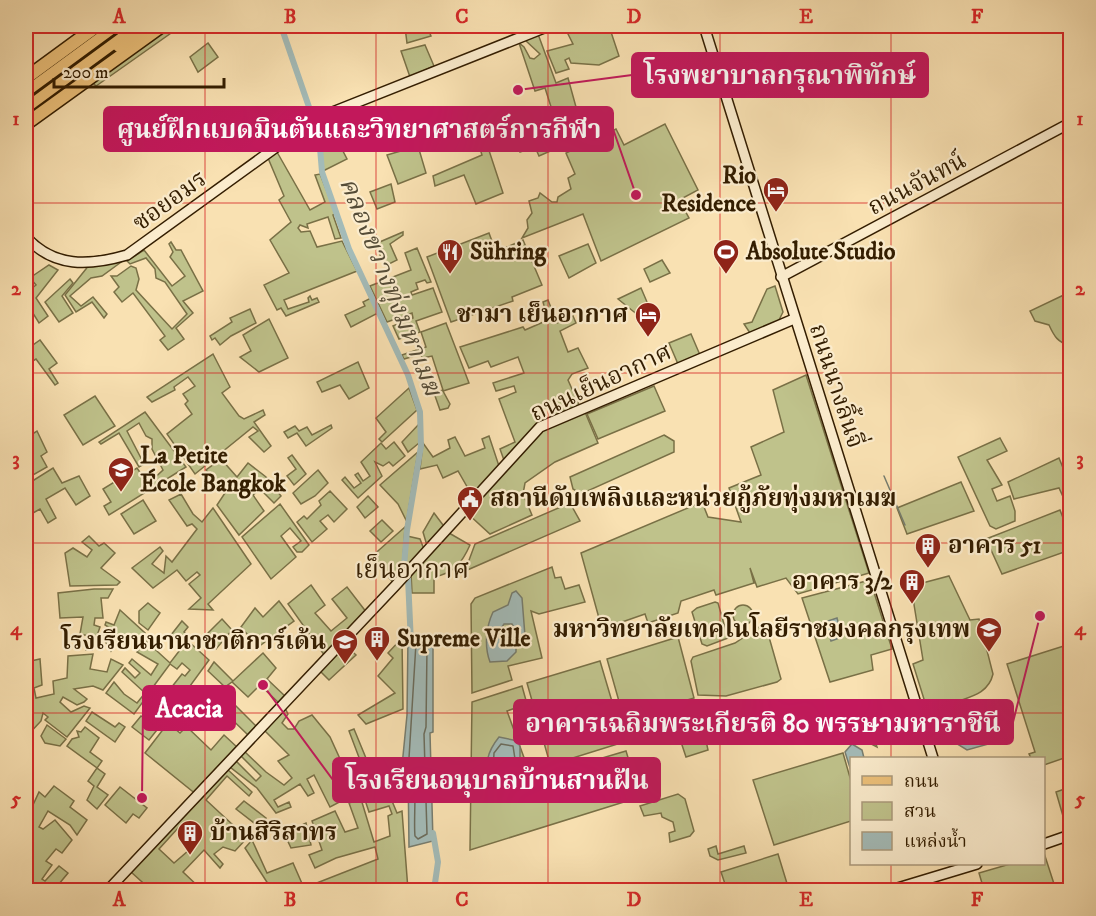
<svg xmlns="http://www.w3.org/2000/svg" width="1096" height="916" font-family="'IM FELL DW Pica','Noto Serif Thai',serif">
<style>
.green{fill:#bfc28b;stroke:#797046;stroke-width:1.5;fill-rule:evenodd}
.water{fill:#a3bbb8;stroke:#767c6e;stroke-width:1.5}
.lines{fill:none;stroke-linecap:round;stroke-linejoin:round}
.shore{stroke:#6b6c5c;stroke-width:1.5}
.stream{stroke:#767c6e;stroke-width:1.5}
.canal{stroke:#a3bbb8;stroke-width:6}
.secondary-casing{stroke:#331d00;stroke-width:12}
.primary-casing{stroke:#331d00;stroke-width:14}
.highway-casing{stroke:#331d00;stroke-width:15}
.secondary{stroke:#fbeccd;stroke-width:9}
.primary{stroke:#ecc079;stroke-width:10}
.highway{stroke:#ecc079;stroke-width:12}
.grid{fill:none;stroke:#d62828;stroke-width:1.5;stroke-opacity:0.55}
.labels{text-anchor:middle;dominant-baseline:central;stroke-width:4.5;stroke-linejoin:round;paint-order:stroke}
.poi-label{font-size:24px;font-weight:bold;fill:#331d00;stroke:#fbeccd;text-anchor:start}
.street-label{font-size:24px;fill:#331d00;stroke:#fbeccd}
.water-label{font-size:26px;font-style:italic;fill:#554c37;stroke:#fbeccd}
.neighbourhood-label{font-size:26px;fill:#331d00;stroke:#fbeccd}
.leader{fill:none;stroke:#c2185b;stroke-width:2}
.callout-dot{fill:#c2185b;stroke:#fbeccd;stroke-width:2}
.callout{fill:#c2185b;stroke:#c2185b;stroke-width:2}
.callout-label{font-size:26px;text-anchor:middle;font-weight:bold;fill:#fff}
.neatline{fill:none;stroke:#d62828;stroke-width:2}
.grid-label{font-size:20px;text-anchor:middle;font-weight:bold;fill:#d62828}
</style>
<rect width="100%" height="100%" fill="#f9e1b2"/>
<filter id="stains"><feTurbulence type="fractalNoise" baseFrequency=".00333" numOctaves="4"/><feColorMatrix values="0 0 0 0 .2 0 0 0 0 .09 0 0 0 0 .02 0 0 0 .5 -.17"/></filter>
<radialGradient id="worn" r=".72"><stop offset=".6" stop-color="#630" stop-opacity="0"/><stop offset="1" stop-color="#630" stop-opacity=".3"/></radialGradient>
<g class="green">
<polygon points="172,26 181,26 99,84 96,86 93,83"/>
<polygon points="409,26 427,26 431,36 407,43 405,27"/>
<polygon points="564,26 586,26 590,33 609,26 619,56 599,65 571,63 569,58 565,60 569,69 556,73 547,51 573,44"/>
<polygon points="538,34 556,83 568,78 576,107 553,113 545,88 535,91 519,43 524,47 530,58 534,59 540,54 525,40"/>
<polygon points="208,43 218,57 198,72 190,57"/>
<polygon points="425,45 434,66 410,77 401,51"/>
<polygon points="477,114 503,193 476,204 464,175 435,186 433,176 482,155 470,116"/>
<polygon points="523,114 524,117 517,125 518,129 531,135 543,119 557,123 564,145 539,156 535,147 520,152 508,119"/>
<polygon points="665,124 698,190 679,200 689,218 601,261 583,214 522,238 528,228 527,220 532,213 529,201 538,198 540,193 552,202 557,202 558,197 571,189 568,178 575,174 566,153 616,129 624,145"/>
<polygon points="332,130 347,159 323,171 320,134"/>
<polygon points="418,146 426,173 398,184 387,155"/>
<polygon points="277,152 310,210 325,202 315,175 320,174 336,214 333,215 341,238 335,239 328,217 307,224 308,228 300,225 298,228 301,232 310,231 317,247 342,241 357,271 284,300 288,309 309,302 308,298 310,296 312,300 317,298 319,302 286,316 281,308 277,310 264,285 289,273 270,240 291,222 279,200 284,196 268,158"/>
<polygon points="391,184 395,202 377,209 370,192"/>
<polygon points="403,232 403,235 390,244 397,260 385,266 375,244"/>
<polygon points="489,233 496,252 523,240 542,285 512,297 513,301 451,322 427,257"/>
<polygon points="171,242 176,250 181,250 203,291 183,301 193,313 176,328 184,339 168,350 160,340 165,336 133,293 122,302 114,292 119,287 111,276 117,276 131,266 136,268 139,279 136,290 172,329 187,314 165,282 156,278 155,269 146,258 130,264 127,261 144,250 172,286 185,276 170,257 173,252 169,244"/>
<polygon points="588,244 596,263 569,278 559,256"/>
<polygon points="417,248 431,282 427,283 425,280 416,283 418,289 411,292 412,295 433,288 442,312 416,321 420,332 399,339 393,326 413,318 412,313 387,322 370,286 411,270 405,253"/>
<polygon points="124,260 102,276 91,278 70,296 81,306 93,297 107,314 104,318 92,302 76,312 65,295 90,264"/>
<polygon points="662,260 670,273 650,282 644,269"/>
<polygon points="49,265 58,270 36,298 48,316 39,323 26,302 26,293 36,285 30,278 26,281 26,272 34,275"/>
<polygon points="70,279 73,283 62,296 73,313 59,322 45,302"/>
<polygon points="775,286 783,312 778,322 750,333 744,324 752,322 767,289"/>
<polygon points="641,288 653,316 644,320 618,299"/>
<path d="M1070 292V345C1058 343 1054 336 1049 325L1035 321 1030 311Z"/>
<polygon points="371,298 378,313 351,327 345,315 365,306 363,302"/>
<polygon points="548,300 557,323 573,316 576,323 560,331 568,352 578,348 588,368 572,374 568,380 580,407 554,418 549,406 541,410 545,422 505,463 500,449 515,442 499,399 516,392 514,386 496,391 493,383 524,373 518,357 491,367 488,361 469,368 460,347 523,327 525,330 548,320 543,302"/>
<polygon points="250,309 256,323 231,336 220,345 215,338 212,340 210,336 232,322 230,318"/>
<polygon points="269,319 288,358 259,372 240,357 251,351 243,335"/>
<polygon points="446,323 469,383 443,391 450,404 448,408 440,410 434,393 443,390 432,356 422,358 421,354 404,359 402,355 426,347 421,332"/>
<polygon points="691,334 700,355 678,364 669,343"/>
<polygon points="40,340 57,363 49,369 58,383 55,385 36,359 26,365 26,350"/>
<polygon points="213,354 230,387 222,393 239,416 244,419 263,410 265,415 254,422 271,446 264,452 249,437 258,431 253,427 195,474 167,434 192,414 185,404 188,401 183,394 195,386 188,377 174,387 175,390 152,402 147,397"/>
<polygon points="358,362 369,388 349,399 340,385 322,392 317,382"/>
<polygon points="806,375 869,573 798,594 786,578 757,587 750,568 754,583 716,595 714,590 681,601 678,613 648,623 645,614 602,629 581,553 702,502 708,517 741,522 729,488 761,475 751,447 784,432 773,390"/>
<polygon points="654,386 665,411 598,439 587,414"/>
<polygon points="409,388 417,410 382,442 379,439 386,432 376,418"/>
<polygon points="95,396 115,426 83,445 64,415"/>
<polygon points="145,412 186,467 109,515 104,506 111,502 103,489 137,468 148,484 163,470 152,449 152,439 146,436 139,423 127,431 144,464 139,467 119,433 101,444 99,442"/>
<polygon points="585,412 598,443 555,462 525,483 523,494 532,515 490,534 467,513 541,431"/>
<polygon points="420,423 419,443 408,452 402,442"/>
<polygon points="331,425 332,428 306,446 297,433 288,438 284,432 295,426 299,431 307,427 312,435"/>
<polygon points="37,431 47,452 41,456 47,467 26,479 26,438"/>
<polygon points="664,435 674,441 674,452 581,494 573,489 570,477"/>
<polygon points="489,436 499,466 473,497 458,471 443,478 437,465 420,469 423,443 433,457 450,448 448,440 455,437 465,456 485,448 482,439"/>
<polygon points="1000,438 1007,451 987,460 1002,485 992,489 997,501 1010,496 1015,511 1015,521 996,529 990,526 958,457"/>
<polygon points="394,442 405,456 393,466 389,462 383,466 375,462 382,476 358,498 342,480 345,477 354,488 361,483 355,475 358,473 363,481 370,476 361,462 381,443 386,449"/>
<polygon points="418,452 407,519 406,520 398,504 380,485"/>
<polygon points="292,455 306,474 294,485 287,476 296,469 288,458"/>
<polygon points="1059,458 1066,475 1070,474 1070,499 1065,501 1059,488 1014,499 1008,482"/>
<polygon points="221,459 237,477 248,463 266,477 281,496 274,503 260,489 253,495 264,511 239,535 217,505 225,493 206,470"/>
<polygon points="53,468 62,483 79,476 90,496 76,505 65,488 46,499 56,518 48,523 40,509 26,517 26,485"/>
<polygon points="318,470 328,483 315,496 301,504 293,493"/>
<polygon points="961,482 974,511 907,534 897,508"/>
<polygon points="330,491 347,509 334,522 328,515 320,521 327,529 312,542 297,522 304,516 307,519 321,505 319,501"/>
<polygon points="181,494 193,514 202,522 213,508 251,564 208,604 213,610 189,609 201,598 189,584 200,575 197,572 186,581 177,570 153,588 132,568 160,547 163,551 152,564 164,573 166,556 172,562 197,529 192,524 187,526 169,500"/>
<polygon points="368,496 378,507 365,518 357,507"/>
<polygon points="143,500 156,521 134,534 121,514"/>
<polygon points="570,503 580,521 465,571 475,544"/>
<polygon points="280,504 309,545 302,552 297,552 293,547 301,541 290,528 281,536 296,557 271,579 242,537"/>
<polygon points="1060,510 1070,536 1070,550 1002,574 986,539"/>
<polygon points="434,513 446,529 428,549 423,532"/>
<polygon points="382,520 393,531 381,542 370,531"/>
<polygon points="405,527 402,576 393,582 370,558"/>
<path d="M449 533 470 545C462 563 454 573 434 577V593H412L411 573Z"/>
<polygon points="89,536 99,546 104,543 115,553 101,568 120,582 117,585 70,586 65,553 73,548 87,557 92,550 82,542"/>
<polygon points="407,536 420,539 425,552 406,569"/>
<polygon points="552,567 555,578 561,577 565,589 579,585 585,602 539,614 531,611 542,658 508,666 512,680 472,693 471,604 475,598"/>
<path d="M949 576 970 620 979 619 993 674C988 696 966 697 948 705L942 726 933 728 913 664 923 660 911 586Z"/>
<polygon points="870,580 892,649 871,655 873,670 830,682 802,598"/>
<polygon points="311,585 325,605 315,613 331,631 347,618 332,599 347,587 367,613 325,656 288,604"/>
<polygon points="94,589 113,589 108,598 101,598 103,618 95,618 94,625 100,627 92,650 86,650 89,636 80,634 83,617 60,618 58,593"/>
<polygon points="279,601 294,621 258,647 241,627 255,608 263,617"/>
<polygon points="715,602 718,603 728,638 707,646 702,644 692,612 697,608"/>
<polygon points="148,603 160,613 148,630 139,623 139,611"/>
<circle cx="743" cy="615" r="10"/>
<polygon points="120,610 145,633 140,641 132,635 126,639 121,636 111,651 105,641 110,628 105,625 106,622 114,625"/>
<polygon points="222,619 232,630 216,649 204,637"/>
<polygon points="182,621 188,627 184,632 190,638 188,641 209,660 182,697 171,688 182,674 185,676 190,670 182,663 177,669 170,664 153,687 170,703 176,696 180,700 166,718 150,703 146,706 142,703 134,714 106,693 114,682 124,694 137,703 145,693 122,672 125,668 135,678 140,673 129,663 132,659 151,675 158,664 137,652 146,641 170,663 183,646 171,635"/>
<polygon points="765,623 781,679 777,682 726,696 698,695 691,661 693,657 735,643"/>
<polygon points="678,637 694,698 624,719 607,659"/>
<polygon points="402,638 403,709 366,724 358,715 395,693 378,676 393,658 388,653"/>
<polygon points="344,644 356,655 329,680 320,671"/>
<polygon points="1070,644 1070,756 1044,765 1044,758 1031,758 1029,754 1035,752 1007,664"/>
<polygon points="263,653 276,668 267,679 286,697 280,704 260,685 248,697 232,682 225,687 208,671 214,662 233,681"/>
<polygon points="93,654 90,669 107,672 111,659 123,665 103,690 93,686 74,689 87,699 84,702 77,705 63,697 60,702 71,712 84,706 90,708 67,737 45,720 48,717 43,713 41,721 27,736 31,739 26,749 26,690 31,688 26,662 40,659 42,685 34,688 36,698 54,694 53,681 67,678 68,656"/>
<polygon points="600,661 624,742 563,761 565,769 626,751 640,797 470,850 472,702 522,686 527,704 507,711 526,763 550,764 527,683"/>
<polygon points="221,691 257,727 248,735 212,700"/>
<polygon points="191,694 197,701 192,710 198,714 187,727 211,750 224,735 238,748 197,795 145,753 168,723 180,733 186,727 173,717"/>
<polygon points="285,708 288,714 282,723 288,729 294,729 299,721 312,715 330,737 341,761 338,763 353,795 330,807 314,775 307,779 314,793 308,796 300,784 274,800 278,807 289,802 291,807 276,813 257,788 230,767 235,760 256,781 261,776 240,755 244,751 266,772 284,785 292,778 278,761 289,755 264,730"/>
<polygon points="92,712 115,727 119,723 125,727 115,742 86,721"/>
<polygon points="157,715 164,721 149,740 132,727 141,716 151,723"/>
<polygon points="47,725 66,739 60,746 45,743 41,736"/>
<polygon points="870,725 877,747 848,732"/>
<polygon points="85,727 99,738 90,752 102,761 97,768 105,774 97,787 108,795 97,809 87,800 94,786 88,781 97,768 67,746 72,739 79,737 77,731 81,732"/>
<polygon points="354,729 375,780 384,777 388,782 361,792 353,773 363,768 349,731"/>
<polygon points="705,736 708,750 686,757 681,742"/>
<polygon points="843,753 851,781 851,821 774,845 753,780"/>
<path d="M227 769 252 792 249 796 227 776 206 800 247 838 235 851 223 847 214 854 223 864 220 868 204 850 183 872 202 890H151L131 872ZM179 827 196 844 174 863 159 849Z"/>
<polygon points="401,783 401,799 392,801 397,813 402,811 408,890 272,890 245,848 252,840 267,873 293,863 304,888 378,859 375,847 336,858 315,868 309,855 322,850 312,821 335,811 345,832 358,828 349,803 361,799 374,842 390,836 388,816 392,814 389,806 369,812 364,797"/>
<polygon points="54,786 74,801 70,807 87,820 77,835 70,825 48,811 39,827 43,829 55,820 72,840 62,853 56,849 46,861 52,865 42,879 45,881 59,866 68,873 54,890 39,888 26,890 26,820 39,792 45,797"/>
<polygon points="120,787 147,808 139,818 133,814 126,823 105,805"/>
<polygon points="1070,787 1070,819 1068,820 1063,816 1056,792"/>
<polygon points="678,794 685,799 694,831 690,836 670,842 669,833 675,831 673,822 662,817 661,813 644,816 640,806"/>
<polygon points="244,801 266,818 258,826 236,809"/>
<polygon points="306,823 311,845 291,848 284,833"/>
<polygon points="716,846 718,854 744,846 746,853 718,860 710,856 708,849"/>
<polygon points="1044,853 1056,890 984,890 979,873 1010,864 1044,864"/>
<polygon points="778,854 789,890 727,890 721,872"/>
</g>
<g class="water">
<path d="M516 591 522 598 525 636H519L512 624H504L498 633 499 637 516 646V652L507 661 490 662C484 646 486 627 493 612L508 605 512 593Z"/>
<polygon points="837,618 842,637 831,641 825,622"/>
<polygon points="408,637 433,638 433,732 430,733 433,841 409,847 408,766 402,766 407,715"/>
<polygon points="979,705 983,717 977,719 977,730 981,729 982,732 989,730 992,743 967,750 954,742 948,725 955,712"/>
<path d="M499 737 518 741 520 747V767L509 768 497 783 490 784C484 764 487 752 499 737Z"/>
<polygon points="852,744 862,750 864,758 852,758 851,771 845,752"/>
</g>
<g class="lines">
<g class="shore">
<path d="M416 643 425 644 427 647 426 727 424 734 427 834 418 839 415 836C413 817 419 771 409 758Z"/>
<polygon points="971,714 971,730 978,739 968,743 959,738 955,726 960,717"/>
<polygon points="501,744 513,746 515,759 495,773 493,771 494,753"/>
</g>
<polyline class="stream" points="884,476 905,525"/>
<g class="canal">
<polyline points="281,26 319,136 322,172 349,249 408,375 420,412 421,446 407,530 404,566 408,578 411,644"/>
<polyline points="433,833 438,862 434,890"/>
</g>
<g class="secondary-casing">
<g id="secondary">
<polyline points="704,26 933,758"/>
<path d="M26 237C54 268 89 266 127 255L315 119 549 26"/>
<polyline points="781,277 1070,123"/>
<polyline points="1044,844 1070,835"/>
<polyline points="108,890 395,586 540,427 794,319"/>
<polyline points="891,890 977,864"/>
</g>
</g>
<g class="primary-casing">
<g id="primary">
<polyline points="26,92 116,26"/>
<polyline points="26,108 124,36"/>
</g>
</g>
<g class="highway-casing">
<g id="highway">
<polyline points="119,46 147,26"/>
<polyline points="26,78 97,26"/>
<polyline points="26,124 162,26"/>
</g>
</g>
<use href="#secondary" class="secondary"/>
<use href="#primary" class="primary"/>
<use href="#highway" class="highway"/>
</g>
<path class="grid" d="M205 26V890M376 26V890M548 26V890M720 26V890M891 26V758M26 203H1070M26 373H1070M26 543H1070M26 713H1070M891 864V890"/>
<defs>
<g id="hotel-pin" transform="scale(1.35)"><path d="M0 17L-7.5 6A9.5 9.5 0 1 1 7.5 6Z" fill="#8f2418" stroke="#fbeccd"/><path d="M-6-4.5h1.5V1H6V5H4.5V3h-9V5H-6ZM-4 0a1.8 1.8 0 1 1 3.6 0ZM.5 0V-2.5h3Q6-2.5 6 0Z" fill="#fff"/></g>
<g id="restaurant-pin" transform="scale(1.35)"><path d="M0 17L-7.5 6A9.5 9.5 0 1 1 7.5 6Z" fill="#8f2418" stroke="#fbeccd"/><path d="M-5-6h1v4h1v-4h1v4h1v-4h1v5L-1.5 .5V6h-2V.5L-5-1ZM5-6V6H3V1.5H1.5Q1.5-4 5-6Z" fill="#fff"/></g>
<g id="stadium-pin" transform="scale(1.35)"><path d="M0 17L-7.5 6A9.5 9.5 0 1 1 7.5 6Z" fill="#8f2418" stroke="#fbeccd"/><path d="M0-5a6.5 5 0 1 0 0 10a6.5 5 0 1 0 0-10ZM-3.5-1.8h7v3.6h-7Z" fill="#fff"/></g>
<g id="school-pin" transform="scale(1.35)"><path d="M0 17L-7.5 6A9.5 9.5 0 1 1 7.5 6Z" fill="#8f2418" stroke="#fbeccd"/><path d="M0-5L7-2L0 1L-7-2ZM-4 1L0 2.5L4 1V4Q0 6-4 4Z" fill="#fff"/></g>
<g id="civic-pin" transform="scale(1.35)"><path d="M0 17L-7.5 6A9.5 9.5 0 1 1 7.5 6Z" fill="#8f2418" stroke="#fbeccd"/><path d="M-.6-6.5H3V-4.5H.6V-3L4-1V1h2V6H-6V1h2V-1L-.6-3ZM-1.2 2.5V6h2.4V2.5Z" fill="#fff"/></g>
<g id="building-pin" transform="scale(1.35)"><path d="M0 17L-7.5 6A9.5 9.5 0 1 1 7.5 6Z" fill="#8f2418" stroke="#fbeccd"/><path d="M-4-6H4V6H1V3H-1V6H-4ZM-2.5-4.3h1.7v1.8h-1.7ZM.8-4.3h1.7v1.8H.8ZM-2.5-1h1.7V.8h-1.7ZM.8-1h1.7V.8H.8Z" fill="#fff"/></g>
<g id="university-pin" transform="scale(1.35)"><path d="M0 17L-7.5 6A9.5 9.5 0 1 1 7.5 6Z" fill="#8f2418" stroke="#fbeccd"/><path d="M0-5L7-2L0 1L-7-2ZM-4 1L0 2.5L4 1V4Q0 6-4 4Z" fill="#fff"/></g>
</defs>
<g fill-rule="evenodd">
<use href="#hotel-pin" x="776" y="190"/>
<use href="#restaurant-pin" x="450" y="252"/>
<use href="#stadium-pin" x="726" y="252"/>
<use href="#hotel-pin" x="648" y="315"/>
<use href="#school-pin" x="121" y="470"/>
<use href="#civic-pin" x="470" y="499"/>
<use href="#building-pin" x="928" y="546"/>
<use href="#building-pin" x="912" y="582"/>
<use href="#university-pin" x="989" y="630"/>
<use href="#building-pin" x="377" y="639"/>
<use href="#school-pin" x="345" y="642"/>
<use href="#building-pin" x="190" y="833"/>
</g>
<g class="labels">
<g class="poi-label">
<text x="756" y="176" text-anchor="end">Rio<tspan x="756" dy="28">Residence</tspan></text>
<text x="470" y="252">Sühring</text>
<text x="746" y="252">Absolute Studio</text>
<text x="628" y="315" text-anchor="end">ชามา เย็นอากาศ</text>
<text x="140" y="456">La Petite<tspan x="140" dy="28">École Bangkok</tspan></text>
<text x="490" y="499">สถานีดับเพลิงและหน่วยกู้ภัยทุ่งมหาเมฆ</text>
<text x="948" y="546">อาคาร 51</text>
<text x="892" y="582" text-anchor="end">อาคาร 3/2</text>
<text x="970" y="630" text-anchor="end">มหาวิทยาลัยเทคโนโลยีราชมงคลกรุงเทพ</text>
<text x="397" y="639">Supreme Ville</text>
<text x="326" y="642" text-anchor="end">โรงเรียนนานาชาติการ์เด้น</text>
<text x="210" y="833">บ้านสิริสาทร</text>
</g>
<g class="street-label">
<text transform="translate(917 184) rotate(-28)">ถนนจันทน์</text>
<text transform="translate(170 201) rotate(-36)">ซอยอมร</text>
<text transform="translate(601 383) rotate(-25)">ถนนเย็นอากาศ</text>
<text transform="translate(836 386) rotate(72)">ถนนนางลิ้นจี่</text>
</g>
<g class="water-label">
<text transform="translate(390 287) rotate(68)">คลองขวางทุ่งมหาเมฆ</text>
</g>
<g class="neighbourhood-label">
<text x="412" y="570">เย็นอากาศ</text>
</g>
</g>
<path class="leader" d="M518 90L632 75M636 195L613 129M142 798L143 708M1040 616L1013 722M263 685L333 780"/>
<g class="callout-dot">
<circle cx="518" cy="90" r="6"/>
<circle cx="636" cy="195" r="6"/>
<circle cx="142" cy="798" r="6"/>
<circle cx="1040" cy="616" r="6"/>
<circle cx="263" cy="685" r="6"/>
</g>
<g class="callout">
<rect x="632" y="53" width="296" height="44" rx="6"/>
<rect x="104" y="107" width="509" height="44" rx="6"/>
<rect x="143" y="686" width="92" height="44" rx="6"/>
<rect x="514" y="700" width="499" height="44" rx="6"/>
<rect x="333" y="758" width="327" height="44" rx="6"/>
</g>
<g class="callout-label">
<text x="780" y="84">โรงพยาบาลกรุณาพิทักษ์</text>
<text x="359" y="138">ศูนย์ฝึกแบดมินตันและวิทยาศาสตร์การกีฬา</text>
<text x="189" y="717">Acacia</text>
<text x="763" y="732">อาคารเฉลิมพระเกียรติ 80 พรรษามหาราชินี</text>
<text x="497" y="789">โรงเรียนอนุบาลบ้านสานฝัน</text>
</g>
<rect width="1096" height="916" fill="none" stroke="#f9e1b2" stroke-width="66"/>
<rect x="850" y="757" width="195" height="108" fill="#fbeccd" stroke="#ab997b" stroke-width="1.5"/>
<rect x="862" y="776" width="30" height="9" fill="#ecc079" stroke="#ab997b" stroke-width="1.5"/>
<text x="904" y="787" font-size="18" fill="#331d00">ถนน</text>
<rect x="862" y="802" width="30" height="18" fill="#bfc28b" stroke="#ab997b" stroke-width="1.5"/>
<text x="904" y="817" font-size="18" fill="#331d00">สวน</text>
<rect x="862" y="832" width="30" height="18" fill="#a3bbb8" stroke="#ab997b" stroke-width="1.5"/>
<text x="904" y="847" font-size="18" fill="#331d00">แหล่งน้ำ</text>
<path d="M54 78v9h170v-9" fill="none" stroke="#331d00" stroke-width="3"/>
<text x="63" y="78" font-size="18" fill="#331d00" stroke="#fbeccd" stroke-width="4.5" paint-order="stroke">200 m</text>
<rect x="33" y="33" width="1030" height="850" class="neatline"/>
<g class="grid-label">
<text x="119" y="23">A</text>
<text x="290" y="23">B</text>
<text x="462" y="23">C</text>
<text x="634" y="23">D</text>
<text x="806" y="23">E</text>
<text x="977" y="23">F</text>
<text x="16" y="125">1</text>
<text x="1080" y="125">1</text>
<text x="16" y="295">2</text>
<text x="1080" y="295">2</text>
<text x="16" y="465">3</text>
<text x="1080" y="465">3</text>
<text x="16" y="635">4</text>
<text x="1080" y="635">4</text>
<text x="16" y="805">5</text>
<text x="1080" y="805">5</text>
<text x="119" y="906">A</text>
<text x="290" y="906">B</text>
<text x="462" y="906">C</text>
<text x="634" y="906">D</text>
<text x="806" y="906">E</text>
<text x="977" y="906">F</text>
</g>
<rect width="100%" height="100%" filter="url(#stains)"/>
<rect width="100%" height="100%" fill="url(#worn)"/>
</svg>
